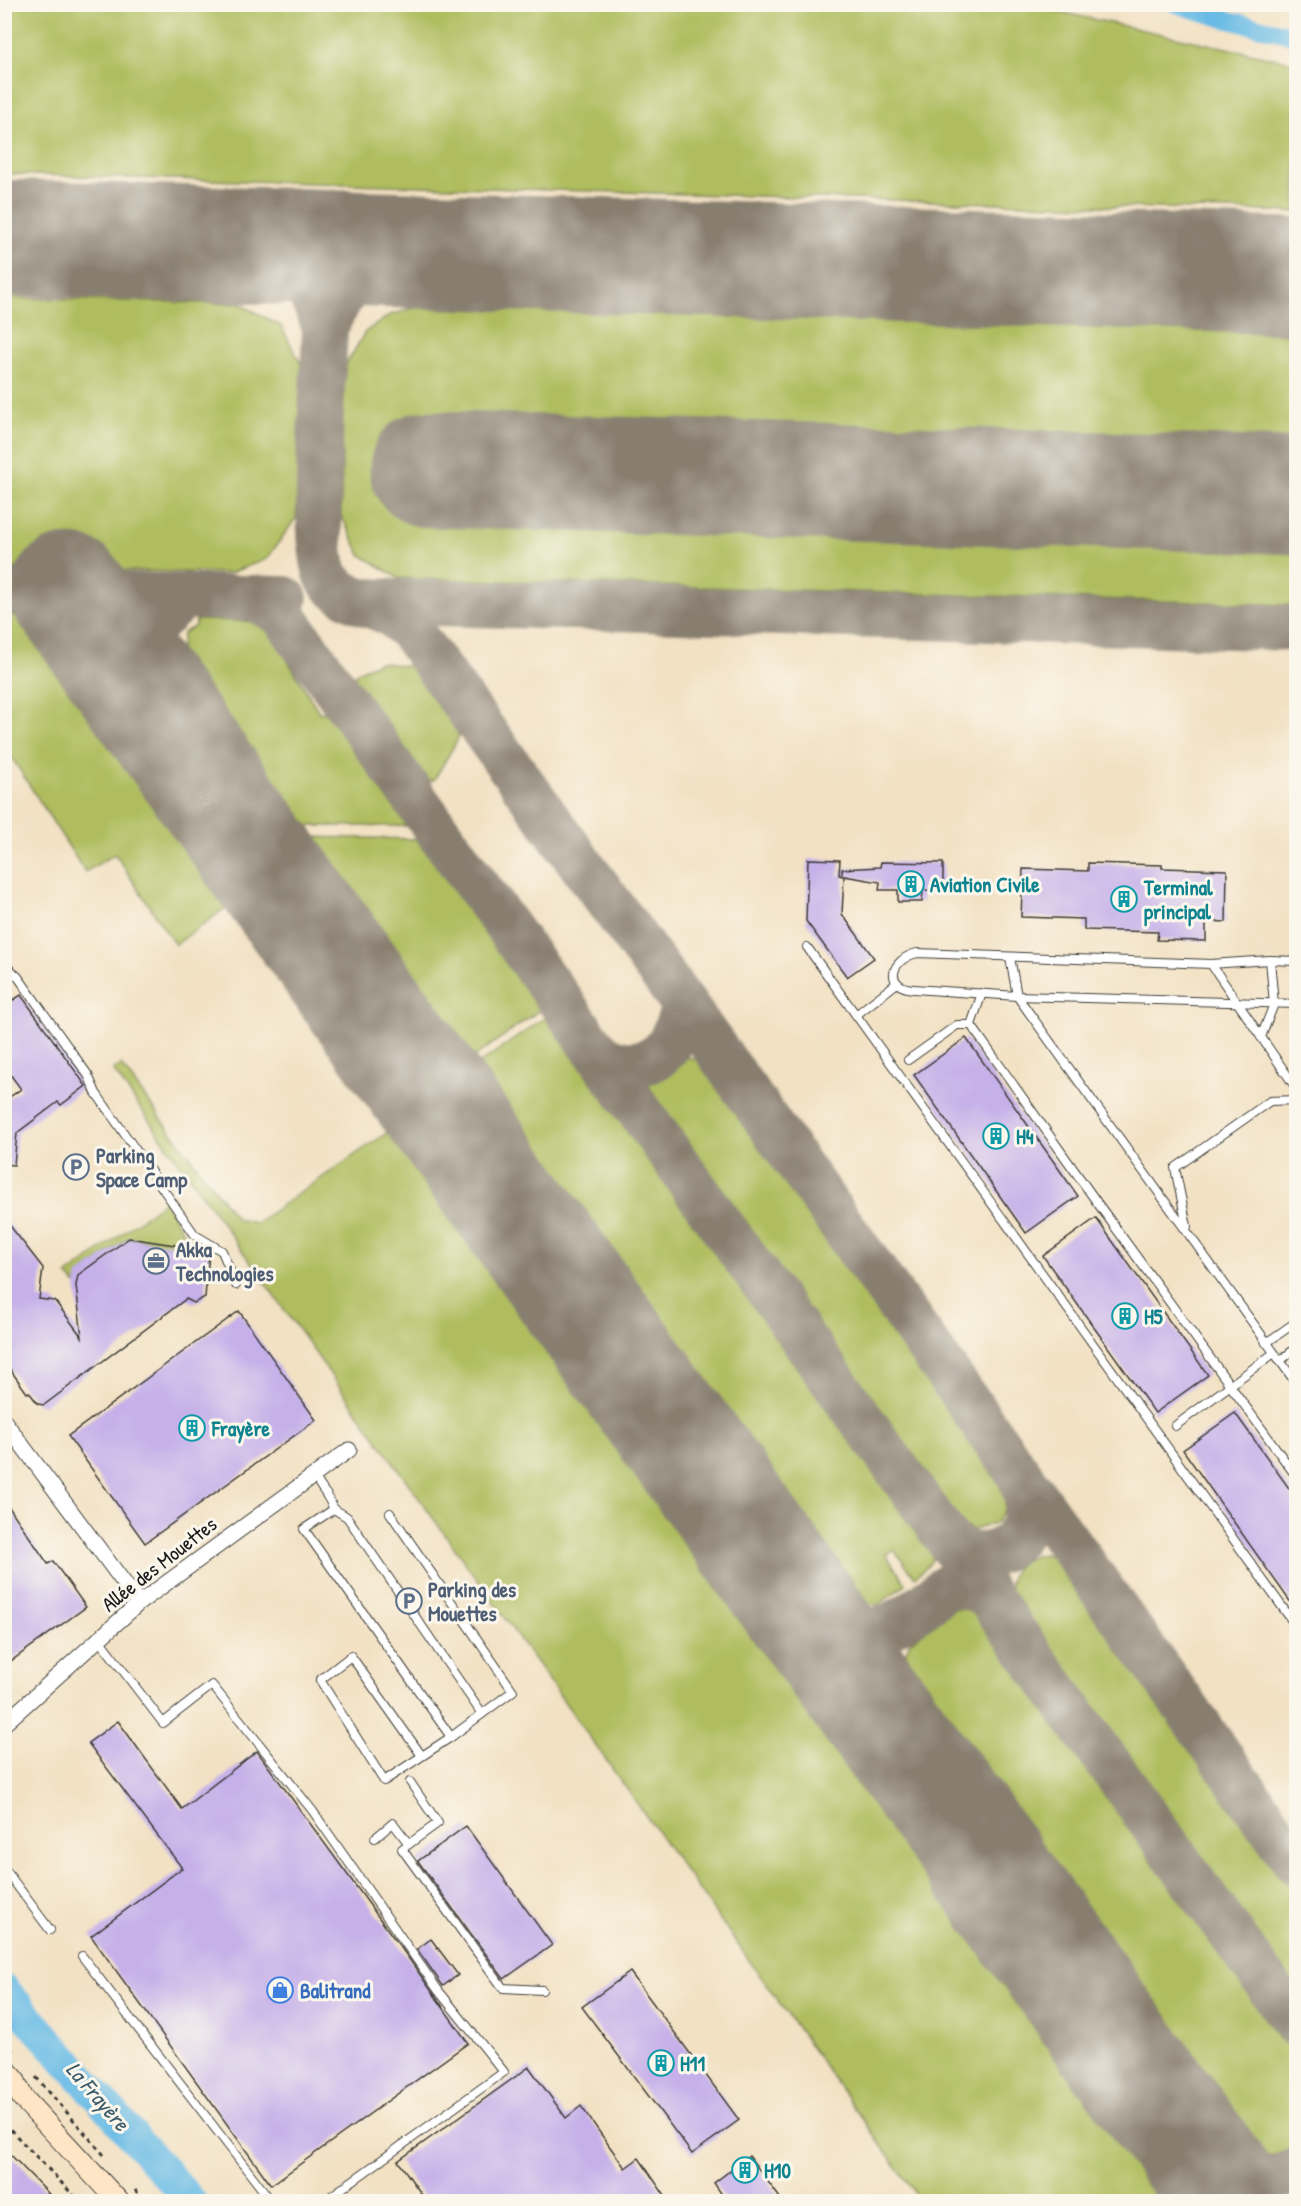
<svg xmlns="http://www.w3.org/2000/svg" width="1301" height="2206" font-family="'Patrick Hand',sans-serif">
<style>
.green{fill:#afbd5f;stroke:#666c3e;stroke-width:1.5}
.lines{fill:none;stroke-linecap:round;stroke-linejoin:round}
.canal{stroke:#69bbe5;stroke-width:18}
.river{stroke:#69bbe5;stroke-width:32}
.taxiway{stroke:#877e70;stroke-width:46}
.runway{stroke:#877e70;stroke-width:117}
.building{fill:#c5b0e9}
.lane-casing{stroke:#3c3a35;stroke-width:10}
.street-casing{stroke:#3c3a35;stroke-width:17}
.secondary-casing{stroke:#3c3a35;stroke-width:23}
.path{stroke:#3c3a35;stroke-width:3;stroke-dasharray:4.5 4.5;stroke-linecap:butt}
.lane{stroke:#fff;stroke-width:8}
.street{stroke:#fff;stroke-width:15}
.secondary{stroke:#fee5c5;stroke-width:21}
.labels{text-anchor:middle;dominant-baseline:central;stroke-width:6;stroke-linejoin:round;paint-order:stroke}
.culture-label{font-size:21px;font-weight:bold;fill:#0d838f;stroke:#fbf7ec;text-anchor:start}
.service-label{font-size:21px;font-weight:bold;fill:#4e5e75;stroke:#fbf7ec;text-anchor:start}
.street-label{font-size:21px;fill:#1c1c1c;stroke:#fbf7ec}
.shop-label{font-size:21px;font-weight:bold;fill:#366cbe;stroke:#fbf7ec;text-anchor:start}
.water-label{font-size:22px;font-style:italic;fill:#3b5c6c;stroke:#fbf7ec}
</style>
<rect width="100%" height="100%" fill="#fbf7ec"/>
<filter id="ink" filterUnits="userSpaceOnUse"><feTurbulence type="fractalNoise" baseFrequency=".0167" numOctaves="2"/><feDisplacementMap in="SourceGraphic" scale="12" xChannelSelector="R" yChannelSelector="G"/><feConvolveMatrix kernelMatrix="1 2 1 2 8 2 1 2 1" color-interpolation-filters="sRGB"/></filter>
<filter id="wash" filterUnits="userSpaceOnUse"><feTurbulence type="fractalNoise" baseFrequency=".008" numOctaves="4" result="noise"/><feDisplacementMap in="SourceGraphic" scale="24" xChannelSelector="R" yChannelSelector="G"/><feGaussianBlur stdDeviation="1.35" result="paint"/><feColorMatrix in="noise" values="0 0 0 0 0 0 0 0 0 0 0 0 0 0 0 0 0 1.4 0 .05"/><feComposite in="paint" operator="in"/></filter>
<g filter="url(#wash)">
<rect width="100%" height="100%" fill="#f2e1c3"/>
<g class="green">
<polygon points="1008,4 1051,10 1296,63 1296,212 5,174 5,5"/>
<polygon points="5,298 240,304 281,326 302,366 296,518 267,559 230,573 5,568"/>
<polygon points="417,307 1296,334 1296,605 398,578 361,555 341,515 344,368 365,332 390,315"/>
<polygon points="5,615 21,616 39,625 69,660 165,797 234,890 230,905 175,945 115,854 85,872 5,747"/>
<polygon points="196,620 264,622 319,712 340,715 419,826 298,826 185,673 180,652 183,633 195,626"/>
<polygon points="379,662 417,668 460,725 457,741 434,780 417,780 349,685 357,672"/>
<polygon points="306,837 424,839 548,1004 466,1063"/>
<path d="M553 1012 927 1532C938 1557 936 1560 915 1577L893 1549 886 1555 906 1584 878 1605 861 1602 848 1595 470 1070Z"/>
<polygon points="683,1056 702,1061 1006,1483 1007,1504 997,1522 974,1530 949,1520 651,1103 649,1083 663,1066"/>
<polygon points="121,1065 237,1219 256,1223 404,1121 1179,2201 921,2201 113,1070"/>
<polygon points="165,1201 182,1230 200,1249 129,1238 79,1275 76,1285 67,1275"/>
<path d="M1044 1554 1057 1557 1070 1566 1296 1879V2001L1010 1606C1007 1575 1012 1560 1044 1554Z"/>
<path d="M954 1609H973L993 1621 1296 2046V2144C1273 2161 1267 2159 1241 2148L905 1682 902 1661 910 1642Z"/>
</g>
<g class="lines">
<polyline class="canal" points="1175,4 1224,19 1296,36"/>
<polyline class="river" points="4,1990 191,2202"/>
<g class="taxiway">
<path d="M219 244C280 259 303 264 325 328 324 370 309 556 330 581 344 599 369 603 389 613 397 617 403 625 410 630L685 1006 1296 1862"/>
<path d="M325 328C337 301 351 276 378 263 391 257 406 254 419 250"/>
<polyline points="4,592 285,599"/>
<polyline points="254,598 282,614 297,635 1296,2024"/>
<polyline points="365,601 1296,628"/>
<path d="M147 701C136 649 143 626 187 596"/>
<path d="M589 1042C594 1047 600 1054 606 1058 623 1069 654 1065 666 1048 675 1036 679 1019 685 1006"/>
<path d="M952 1545C986 1570 1028 1544 1027 1504 1027 1494 1023 1486 1020 1477"/>
<path d="M796 1600C808 1609 821 1621 835 1626 873 1641 900 1623 929 1601 935 1597 941 1590 948 1587 963 1581 980 1591 991 1600"/>
<path d="M1201 2161C1231 2177 1266 2190 1296 2169"/>
</g>
<g class="runway">
<polyline points="4,238 1296,276"/>
<polyline points="428,469 1296,496"/>
<polyline points="69,593 1230,2202"/>
</g>
</g>
<g id="blocks">
<g class="building">
<polygon points="808,859 840,860 839,875 842,876 842,869 880,867 881,862 943,863 943,891 923,890 922,902 898,902 898,890 879,890 880,882 844,876 842,914 874,958 847,977 806,921"/>
<polygon points="1088,863 1162,865 1162,868 1227,870 1226,922 1206,921 1206,941 1157,940 1158,932 1084,930 1084,919 1021,917 1023,869 1088,871"/>
<polygon points="21,995 86,1086 61,1105 58,1102 17,1133 14,1165 4,1164 4,1101 21,1089 4,1066 4,1006"/>
<polygon points="966,1038 1078,1196 1026,1233 914,1075"/>
<polygon points="4,1218 43,1268 39,1299 55,1301 82,1337 76,1285 78,1275 129,1238 200,1249 200,1252 209,1254 205,1297 194,1303 186,1299 44,1405 38,1404 29,1392 27,1393 4,1361"/>
<polygon points="1096,1218 1208,1375 1155,1413 1043,1256"/>
<polygon points="239,1311 316,1420 145,1543 68,1436"/>
<polygon points="1235,1413 1296,1498 1296,1610 1183,1450"/>
<polygon points="4,1500 48,1564 53,1561 86,1607 4,1666"/>
<polygon points="118,1721 182,1809 257,1751 407,1956 468,2043 271,2185 91,1936 182,1868 88,1743"/>
<polygon points="466,1826 552,1945 504,1979 418,1861"/>
<polygon points="431,1939 458,1975 443,1986 417,1949"/>
<polygon points="630,1972 739,2120 692,2154 582,2007"/>
<polygon points="529,2067 566,2118 581,2106 625,2168 639,2158 669,2202 427,2202 398,2161"/>
<polygon points="4,2148 49,2194 34,2202 4,2202"/>
<polygon points="749,2156 783,2202 727,2202 714,2183"/>
</g>
</g>
</g>
<g filter="url(#ink)">
<use href="#blocks" fill-opacity="0" stroke="#3c3a35" stroke-width="1.5"/>
<g class="lines">
<g class="lane-casing">
<g id="lane">
<polyline points="807,947 1296,1626"/>
<polyline points="1010,957 1017,996 1296,1383"/>
<path d="M1296 961 1270 960 1211 964 917 953C891 959 883 987 914 989L1017 996 1296 1004"/>
<polyline points="4,964 18,977 88,1075 96,1093 195,1235 222,1251 236,1285"/>
<polyline points="1211,964 1296,1088"/>
<polyline points="982,993 971,1025 1096,1201 1296,1476"/>
<polyline points="856,1015 897,983"/>
<polyline points="1261,1037 1274,1004 1270,960"/>
<polyline points="908,1060 957,1025 971,1025"/>
<polyline points="1187,1226 1175,1168 1270,1101 1296,1100"/>
<polyline points="1266,1343 1296,1322"/>
<polyline points="1280,1361 1296,1348"/>
<polyline points="1175,1426 1274,1353"/>
<polyline points="313,1475 327,1496"/>
<polyline points="326,1494 334,1509 304,1529 451,1737 513,1691 390,1513"/>
<polyline points="334,1509 347,1517 482,1714"/>
<polyline points="98,1638 163,1723 212,1685 312,1810 438,1990 504,2072 323,2202"/>
<polyline points="422,1756 351,1656 320,1680 384,1781 451,1737"/>
<polyline points="410,1782 438,1823 402,1849 503,1988 542,1990"/>
<polyline points="375,1838 393,1823 409,1844"/>
<polyline points="4,1868 50,1930"/>
<polyline points="82,1956 272,2202"/>
</g>
</g>
<g class="street-casing">
<g id="street">
<polyline points="4,1421 139,1603"/>
<polyline points="4,1724 139,1603 349,1450"/>
</g>
</g>
<g class="secondary-casing">
<polyline id="secondary" points="4,2068 14,2079 22,2097 119,2202"/>
</g>
<g class="path">
<polyline points="4,2041 14,2052"/>
<polyline points="36,2077 104,2155"/>
<polyline points="4,2123 80,2202"/>
<polyline points="135,2190 146,2202"/>
</g>
<use href="#lane" class="lane"/>
<use href="#street" class="street"/>
<use href="#secondary" class="secondary"/>
</g>
</g>
<defs>
<g id="building-ring" transform="scale(1.35)"><circle r="9.5" fill="#fbf7ec" stroke="#0f9aa8" stroke-width="1.5"/><path d="M-4-6H4V6H1V3H-1V6H-4ZM-2.5-4.3h1.7v1.8h-1.7ZM.8-4.3h1.7v1.8H.8ZM-2.5-1h1.7V.8h-1.7ZM.8-1h1.7V.8H.8Z" fill="#0f9aa8"/></g>
<g id="parking-ring" transform="scale(1.35)"><circle r="9.5" fill="#fbf7ec" stroke="#5c6f8a" stroke-width="1.5"/><path d="M-3.5-5.5H1a3.5 3.5 0 0 1 0 7H-1V5.5H-3.5ZM-1-3.4V-.6H.8a1.4 1.4 0 0 0 0-2.8Z" fill="#5c6f8a"/></g>
<g id="office-ring" transform="scale(1.35)"><circle r="9.5" fill="#fbf7ec" stroke="#5c6f8a" stroke-width="1.5"/><path d="M-6-3h4V-5.5h4V-3h4V5H-6ZM-1-4.5V-3h2v-1.5ZM-6 0V1H6V0Z" fill="#5c6f8a"/></g>
<g id="shop-ring" transform="scale(1.35)"><circle r="9.5" fill="#fbf7ec" stroke="#3f7fe0" stroke-width="1.5"/><path d="M-5-2.5h2.3a2.7 3.5 0 0 1 5.4 0H5L5.5 6h-11ZM-1.5-2.5h3a1.5 2.3 0 0 0-3 0Z" fill="#3f7fe0"/></g>
</defs>
<g fill-rule="evenodd">
<use href="#building-ring" x="911" y="884"/>
<use href="#building-ring" x="1124" y="899"/>
<use href="#building-ring" x="996" y="1136"/>
<use href="#parking-ring" x="76" y="1167"/>
<use href="#office-ring" x="156" y="1261"/>
<use href="#building-ring" x="1125" y="1316"/>
<use href="#building-ring" x="192" y="1428"/>
<use href="#parking-ring" x="409" y="1601"/>
<use href="#shop-ring" x="280" y="1990"/>
<use href="#building-ring" x="661" y="2063"/>
<use href="#building-ring" x="745" y="2170"/>
</g>
<g class="labels">
<g class="culture-label">
<text x="930" y="884">Aviation Civile</text>
<text x="1144" y="887">Terminal<tspan x="1144" dy="24">principal</tspan></text>
<text x="1016" y="1136">H4</text>
<text x="1144" y="1316">H5</text>
<text x="212" y="1428">Frayère</text>
<text x="680" y="2063">H11</text>
<text x="764" y="2170">H10</text>
</g>
<g class="service-label">
<text x="96" y="1155">Parking<tspan x="96" dy="24">Space Camp</tspan></text>
<text x="176" y="1249">Akka<tspan x="176" dy="24">Technologies</tspan></text>
<text x="428" y="1589">Parking des<tspan x="428" dy="24">Mouettes</tspan></text>
</g>
<g class="street-label">
<text transform="translate(159 1564) rotate(-38)">Allée des Mouettes</text>
</g>
<g class="shop-label">
<text x="300" y="1990">Balitrand</text>
</g>
<g class="water-label">
<text transform="translate(98 2096) rotate(49)">La Frayère</text>
</g>
</g>
<rect width="1301" height="2206" fill="none" stroke="#fbf7ec" stroke-width="24"/>
</svg>
